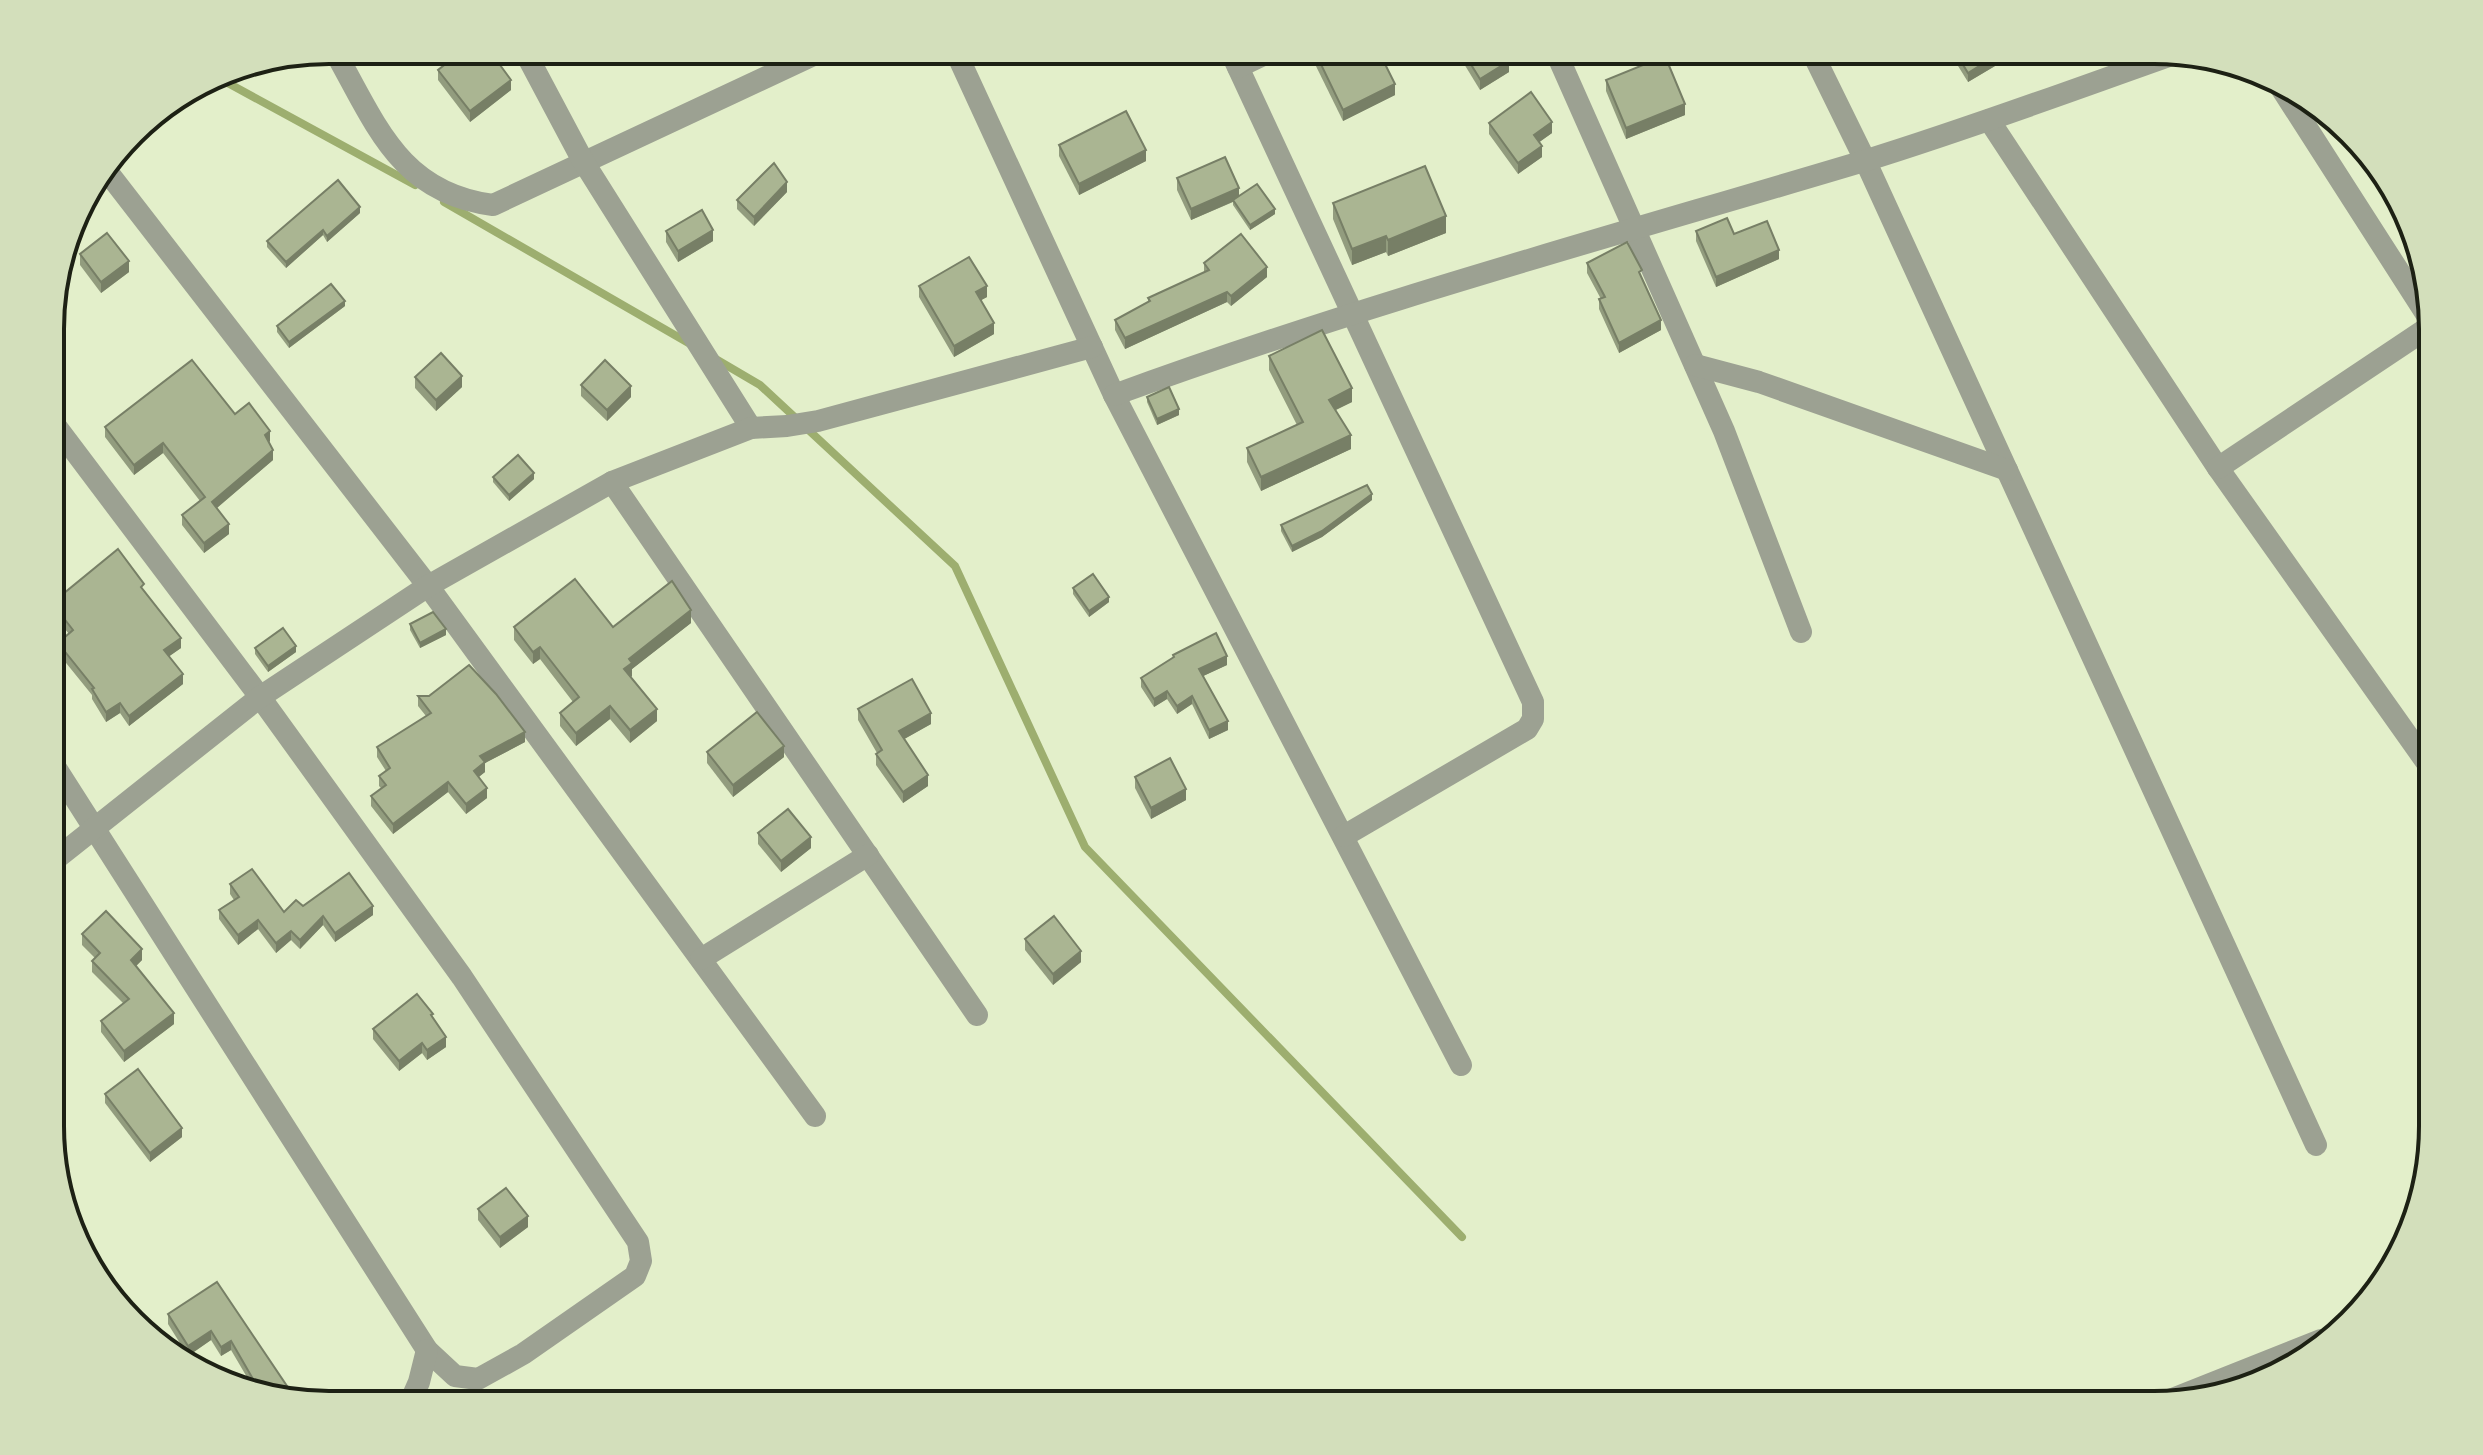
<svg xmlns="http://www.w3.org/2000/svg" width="2483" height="1455" font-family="Arial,sans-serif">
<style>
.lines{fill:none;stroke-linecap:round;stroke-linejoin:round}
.stream{stroke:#9dae6f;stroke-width:8}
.minor{stroke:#9ca192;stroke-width:22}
.wall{fill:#929c7e}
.shaded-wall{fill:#777f66}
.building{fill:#aab592;stroke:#777f66;stroke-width:2}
.rim{fill:none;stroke:#1d2114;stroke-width:4}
</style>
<rect width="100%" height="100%" fill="#e3efca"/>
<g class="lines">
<g class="stream">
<polyline points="215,76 415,185"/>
<polyline points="444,202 692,345"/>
<polyline points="714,358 760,385 955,566 1085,847 1462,1237"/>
</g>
<g class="minor">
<path d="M334 50C376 124 399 193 493 205L824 50"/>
<polyline points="524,50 583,161 751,428"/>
<polyline points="955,50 1114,395 1461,1065"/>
<polyline points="1230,50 1533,702 1533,719 1527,729 1344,836"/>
<polyline points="1555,50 1724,431 1801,632"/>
<polyline points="1811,50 1865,160 2316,1145"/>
<polyline points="1238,67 1274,50"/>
<polyline points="2278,83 2432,323"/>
<polyline points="1989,120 2218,468 2432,770"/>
<polyline points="106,170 428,586 815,1116"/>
<polyline points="1695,365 1759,382 2007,470"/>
<path d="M1114 395C1360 305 1613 236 1864 161 1968 129 2070 91 2172 55"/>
<polyline points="52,421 260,697 462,977 638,1242 641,1261 635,1276 523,1354 478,1379 455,1376 427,1350 52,762"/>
<polyline points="2218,468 2432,325"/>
<polyline points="612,482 977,1015"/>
<polyline points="52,862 260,697 428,586 612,482 751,428 787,426 818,421 1092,347"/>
<polyline points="701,959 868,855"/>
<polyline points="2160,1404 2321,1340"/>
<polyline points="409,1405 419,1382 427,1350"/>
</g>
</g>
<g class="wall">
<polygon points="451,50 489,50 511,90 470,122 438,80 438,70 456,56"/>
<polygon points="1311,50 1344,50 1395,95 1343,121 1311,56"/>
<polygon points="1458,50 1503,50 1509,72 1480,90 1458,54"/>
<polygon points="1950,50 2009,50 1995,58 1995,66 1968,82 1950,53"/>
<polygon points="1606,80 1685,115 1626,139 1606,91"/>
<polygon points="1489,123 1552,133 1539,142 1542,157 1518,174 1489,134"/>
<polygon points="1059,145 1146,161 1079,195 1059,156"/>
<polygon points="1177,178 1239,196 1275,214 1250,230 1233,205 1233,202 1191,220 1177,190"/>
<polygon points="787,192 754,226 737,209 737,200"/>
<polygon points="1333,203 1446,233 1388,256 1386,252 1352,265 1333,219"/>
<polygon points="360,213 327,242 323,235 286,268 267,247 267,241"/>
<polygon points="666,231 713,241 678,262 666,242"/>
<polygon points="1696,231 1734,234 1779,259 1716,287 1696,241"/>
<polygon points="80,254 129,272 101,293 80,265"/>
<polygon points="1204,263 1267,277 1231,306 1227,302 1125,349 1115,330 1115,320 1148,302 1148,298 1204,272"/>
<polygon points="1587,263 1642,278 1661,330 1619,353 1599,309 1599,299 1601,299 1587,273"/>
<polygon points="919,286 987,297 981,300 994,334 954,357 919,297"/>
<polygon points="345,306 289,348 277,332 277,326"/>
<polygon points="1269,356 1352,402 1336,410 1351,449 1261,491 1247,462 1247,448 1297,425 1269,370"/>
<polygon points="415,377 462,387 436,411 415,388"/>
<polygon points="581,385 631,397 607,421 581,396"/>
<polygon points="1147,397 1179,415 1157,425 1147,402"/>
<polygon points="235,414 270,441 269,442 273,460 217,508 229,534 204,553 182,525 182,515 200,501 163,453 134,475 105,437 105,427"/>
<polygon points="493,477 534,479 509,501 493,482"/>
<polygon points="1372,500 1322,537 1292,552 1281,531 1281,525"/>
<polygon points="1073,588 1109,602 1089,617 1073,594"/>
<polygon points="144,591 181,648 169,656 183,684 129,726 120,713 106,722 92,699 92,695 58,653 58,643 69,634 52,613 52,603"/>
<polygon points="691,623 632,669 632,676 631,677 657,721 630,743 610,719 576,746 560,726 560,713 573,702 540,659 533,664 514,640 514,627 613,627"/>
<polygon points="410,624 446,635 420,648 410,630"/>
<polygon points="255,648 296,652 268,672 255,654"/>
<polygon points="1173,655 1227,665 1203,676 1228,730 1209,739 1192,704 1177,714 1167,699 1154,707 1141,687 1141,678 1173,658"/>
<polygon points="418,696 525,742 485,763 485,772 478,777 487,798 466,814 448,792 393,834 371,806 371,796 381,788 379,786 379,776 386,771 377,757 377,747 426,716 418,706"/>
<polygon points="858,709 931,724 904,739 928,786 903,803 876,765 876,754 877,753 858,720"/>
<polygon points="707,752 784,757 733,797 707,763"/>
<polygon points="1135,777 1186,800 1151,819 1135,788"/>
<polygon points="758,833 811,848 781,872 758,844"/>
<polygon points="230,884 284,912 303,906 373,915 335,942 323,925 300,949 291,940 276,953 258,929 238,945 219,919 219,910 234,900 230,894"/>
<polygon points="82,934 142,960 136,966 174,1024 124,1062 101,1032 101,1021 123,1003 92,972 92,961 95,958 82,945"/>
<polygon points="1025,939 1081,962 1053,985 1025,950"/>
<polygon points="433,1019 446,1047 427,1060 422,1053 399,1071 373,1039 373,1029"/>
<polygon points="105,1094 182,1137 150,1162 105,1103"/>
<polygon points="478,1209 528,1227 500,1248 478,1220"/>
<polygon points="217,1282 293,1395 251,1384 231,1350 221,1356 211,1340 188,1356 168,1324 168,1314"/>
</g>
<g class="shaded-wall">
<polygon points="1993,50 2009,50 1995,58 1995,66 1968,82 1968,73"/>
<polygon points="1509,61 1509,72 1480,90 1480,79"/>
<polygon points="511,80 511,90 470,122 470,111"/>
<polygon points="1395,84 1395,95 1343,121 1343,110"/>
<polygon points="171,103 171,108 143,132 143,127"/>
<polygon points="1685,104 1685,115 1626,139 1626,128"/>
<polygon points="1552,122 1552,133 1534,146 1534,135"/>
<polygon points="1542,146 1542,157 1518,174 1518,163"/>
<polygon points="1146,150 1146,161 1079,195 1079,184"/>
<polygon points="787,182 787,192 754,226 754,217"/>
<polygon points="1239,188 1239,199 1191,220 1191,209"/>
<polygon points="360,207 360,213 327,242 327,236"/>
<polygon points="1275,209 1275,214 1250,230 1250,225"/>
<polygon points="1446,216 1446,233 1388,256 1388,240"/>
<polygon points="323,230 323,235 286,268 286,262"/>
<polygon points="713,230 713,241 678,262 678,251"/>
<polygon points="1386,236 1386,252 1352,265 1352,249"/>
<polygon points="1779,250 1779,259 1716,287 1716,277"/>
<polygon points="129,261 129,272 101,293 101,282"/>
<polygon points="1267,267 1267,277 1231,306 1231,296"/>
<polygon points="987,286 987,297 976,303 976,292"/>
<polygon points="1227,292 1227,302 1125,349 1125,338"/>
<polygon points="345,301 345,306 289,348 289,342"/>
<polygon points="1661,320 1661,330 1619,353 1619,343"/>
<polygon points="994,323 994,334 954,357 954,346"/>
<polygon points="462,376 462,387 436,411 436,400"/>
<polygon points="631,386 631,397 607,421 607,410"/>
<polygon points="1352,388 1352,402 1329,413 1329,400"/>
<polygon points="1179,409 1179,415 1157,425 1157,419"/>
<polygon points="270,431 270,441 265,446 265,435"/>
<polygon points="1351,435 1351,449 1261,491 1261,477"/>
<polygon points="163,443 163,453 134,475 134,465"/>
<polygon points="273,450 273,460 212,512 212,502"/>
<polygon points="534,473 534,479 509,501 509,495"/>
<polygon points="1372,494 1372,500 1322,537 1292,552 1292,546"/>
<polygon points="229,524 229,534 204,553 204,543"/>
<polygon points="1109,597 1109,602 1089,617 1089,611"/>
<polygon points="691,610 691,623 632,669 632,676 624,682 624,669 629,659"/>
<polygon points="446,629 446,635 420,648 420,643"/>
<polygon points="181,638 181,648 164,660 164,650"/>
<polygon points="296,646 296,652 268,672 268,666"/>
<polygon points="540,647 540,659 533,664 533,652"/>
<polygon points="1227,656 1227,665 1199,678 1199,669"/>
<polygon points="183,674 183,684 129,726 129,716"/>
<polygon points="1167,691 1167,699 1154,707 1154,699"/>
<polygon points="1192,696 1192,704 1177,714 1177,706"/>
<polygon points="120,703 120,713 106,722 106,712"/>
<polygon points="610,706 610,719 576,746 576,733"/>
<polygon points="657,709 657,721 630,743 630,730"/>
<polygon points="931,713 931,724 899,742 899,731"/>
<polygon points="1228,721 1228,730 1209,739 1209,730"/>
<polygon points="525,732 525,742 485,763 485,772 474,781 474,771 480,756"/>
<polygon points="784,746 784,757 733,797 733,785"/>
<polygon points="928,775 928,786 903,803 903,792"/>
<polygon points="448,782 448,792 393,834 393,824"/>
<polygon points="487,788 487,798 466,814 466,804"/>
<polygon points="1186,789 1186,800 1151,819 1151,808"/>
<polygon points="811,837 811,848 781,872 781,861"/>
<polygon points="373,906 373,915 335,942 335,933"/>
<polygon points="323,916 323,925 300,949 300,940"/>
<polygon points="258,920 258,929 238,945 238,935"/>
<polygon points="291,931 291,940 276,953 276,943"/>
<polygon points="142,949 142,960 131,971 131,960"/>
<polygon points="1081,951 1081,962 1053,985 1053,974"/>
<polygon points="174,1013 174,1024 124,1062 124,1051"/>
<polygon points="446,1037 446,1047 427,1060 427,1050"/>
<polygon points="422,1043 422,1053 399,1071 399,1061"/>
<polygon points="182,1128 182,1137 150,1162 150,1153"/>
<polygon points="528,1216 528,1227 500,1248 500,1237"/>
<polygon points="211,1331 211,1340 188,1356 188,1346"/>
<polygon points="231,1341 231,1350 221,1356 221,1347"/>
</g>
<g class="building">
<polygon points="459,50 489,50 511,80 470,111 438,70 461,52"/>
<polygon points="1314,50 1344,50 1345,52 1349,50 1378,50 1395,84 1343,110"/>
<polygon points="1462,50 1503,50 1509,61 1480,79"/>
<polygon points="1954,50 1993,50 1992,51 1995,56 1968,73"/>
<polygon points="1665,56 1685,104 1626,128 1606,80"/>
<polygon points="1531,92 1552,122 1534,135 1542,146 1518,163 1489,123"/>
<polygon points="165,107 143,127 141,125 145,120"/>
<polygon points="1126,111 1146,150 1079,184 1059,145"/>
<polygon points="1225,157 1239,188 1191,209 1177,178"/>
<polygon points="774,163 787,182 754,217 737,200"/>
<polygon points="1425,166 1446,216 1388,240 1386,236 1352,249 1333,203"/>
<polygon points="338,180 360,207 327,236 323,230 286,262 267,241"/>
<polygon points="1257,184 1275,209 1250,225 1233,200"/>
<polygon points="702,210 713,230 678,251 666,231"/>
<polygon points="1727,218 1734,234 1767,221 1779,250 1716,277 1696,231"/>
<polygon points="107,233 129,261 101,282 80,254"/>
<polygon points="1241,234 1267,267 1231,296 1227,292 1125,338 1115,320 1150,301 1148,298 1209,270 1204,263"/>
<polygon points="1627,242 1642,270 1639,272 1661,320 1619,343 1599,299 1605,297 1587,263"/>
<polygon points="969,257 987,286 976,292 994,323 954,346 919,286"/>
<polygon points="331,284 345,301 289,342 277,326"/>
<polygon points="1322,330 1352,388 1329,400 1351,435 1261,477 1247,448 1303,422 1269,356"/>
<polygon points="441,353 462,376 436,400 415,377"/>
<polygon points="192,360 235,414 249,403 270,431 265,435 273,450 212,502 229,524 204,543 182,515 205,497 163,443 134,465 105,427"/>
<polygon points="605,360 631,386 607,410 581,385"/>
<polygon points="1169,387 1179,409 1157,419 1147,397"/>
<polygon points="518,455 534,473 509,495 493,477"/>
<polygon points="1367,485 1372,494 1322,531 1292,546 1281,525"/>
<polygon points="118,549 144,584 141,587 181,638 164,650 183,674 129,716 120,703 106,712 92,689 94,688 58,643 73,630 52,603"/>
<polygon points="1093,574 1109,597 1089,611 1073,588"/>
<polygon points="575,579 613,627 672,581 691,610 629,659 632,663 624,669 657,709 630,730 610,706 576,733 560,713 579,697 540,647 533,652 514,627"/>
<polygon points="433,612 446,629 420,643 410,624"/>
<polygon points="283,628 296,646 268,666 255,648"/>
<polygon points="1216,633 1227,656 1199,669 1228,721 1209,730 1192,696 1177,706 1167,691 1154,699 1141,678 1174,657 1173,655"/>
<polygon points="469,665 496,694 525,732 480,756 485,762 474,771 487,788 466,804 448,782 393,824 371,796 386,785 379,776 390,768 377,747 431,713 418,696 429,696"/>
<polygon points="912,679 931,713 899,731 928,775 903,792 876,754 882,750 858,709"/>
<polygon points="757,712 784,746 733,785 707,752"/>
<polygon points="1170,758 1186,789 1151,808 1135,777"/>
<polygon points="788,809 811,837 781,861 758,833"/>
<polygon points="252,869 284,912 296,900 303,906 349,873 373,906 335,933 323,916 300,940 291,931 276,943 258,920 238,935 219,910 239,897 230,884"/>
<polygon points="106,911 142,949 131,960 174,1013 124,1051 101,1021 129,999 92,961 100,953 82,934"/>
<polygon points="1054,916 1081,951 1053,974 1025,939"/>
<polygon points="417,994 433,1014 431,1015 446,1037 427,1050 422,1043 399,1061 373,1029"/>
<polygon points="138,1069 182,1128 150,1153 105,1094"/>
<polygon points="506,1188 528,1216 500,1237 478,1209"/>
<polygon points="217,1282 293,1395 257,1386 231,1341 221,1347 211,1331 188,1346 168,1314"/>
</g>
<path d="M0 0H2483V1455H0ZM329 64H2154A265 265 0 0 1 2419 329V1126A265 265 0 0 1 2154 1391H329A265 265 0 0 1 64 1126V329A265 265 0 0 1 329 64Z" fill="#d3dfbb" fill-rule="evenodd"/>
<path class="rim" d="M329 64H2154A265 265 0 0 1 2419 329V1126A265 265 0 0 1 2154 1391H329A265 265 0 0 1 64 1126V329A265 265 0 0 1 329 64Z"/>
</svg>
